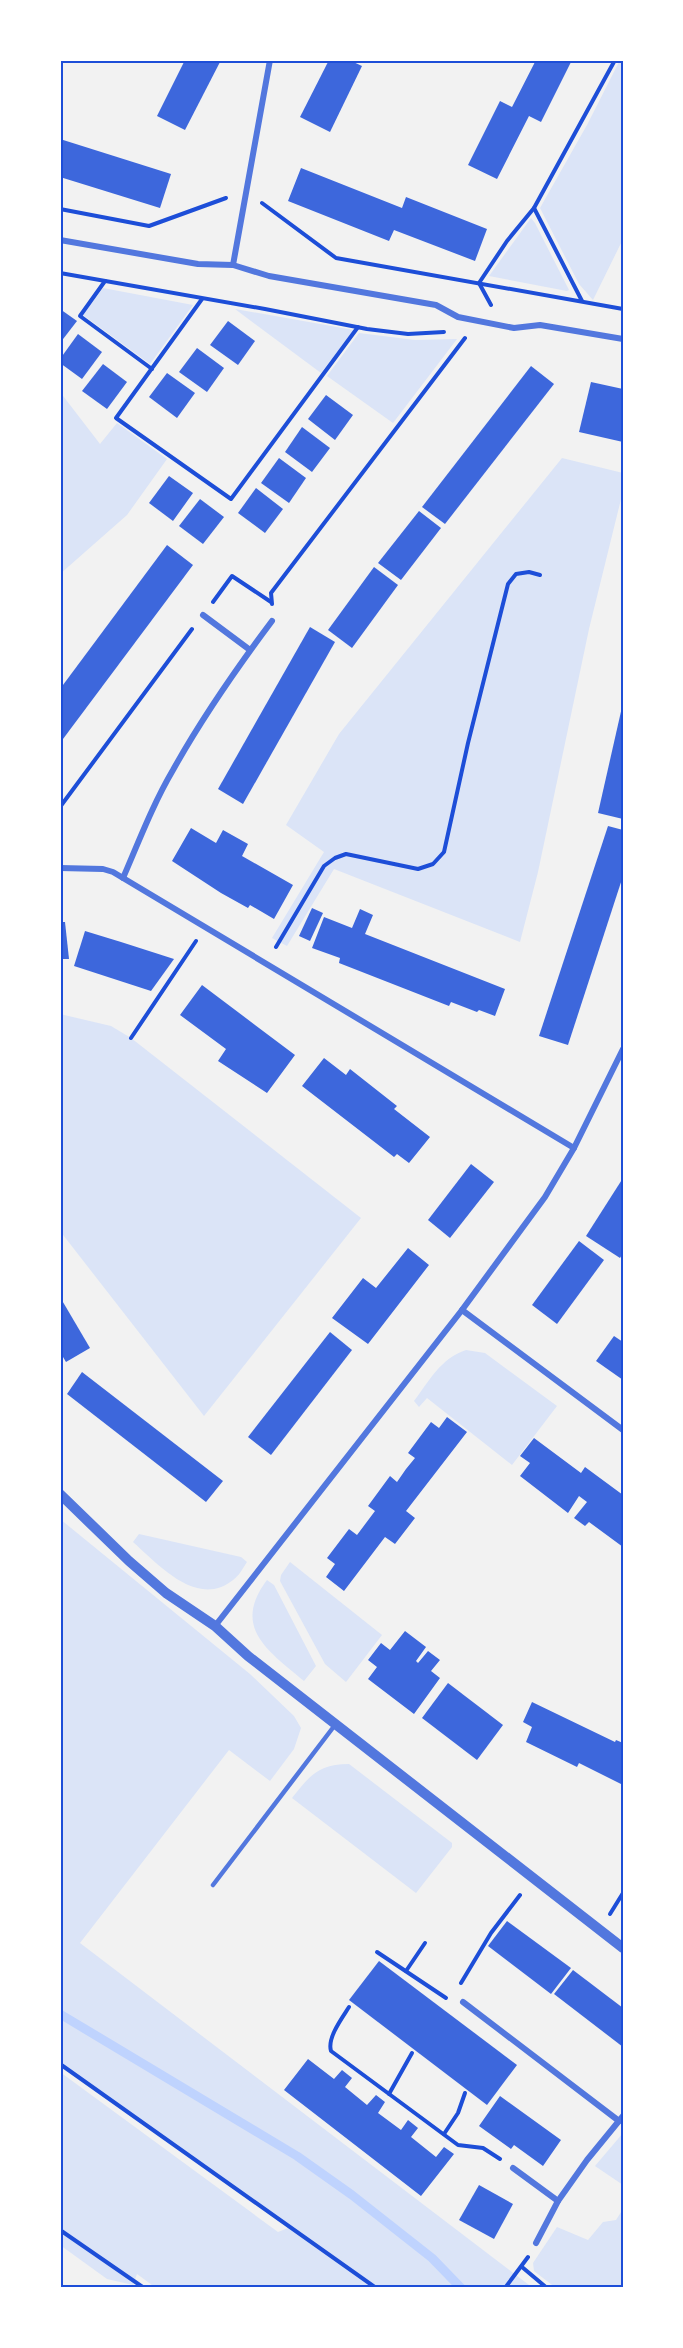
<svg xmlns="http://www.w3.org/2000/svg" width="683" height="2348" font-family="'Public Sans',sans-serif">
<style>
.green{fill:#dbe4f7}
.lines{fill:none;stroke-linecap:round;stroke-linejoin:round}
.stream{stroke:#bfd3fe;stroke-width:9}
.building{fill:#3d67dc}
.path{stroke:#1d4ed8;stroke-width:4}
.service{stroke:#5277de;stroke-width:4.5}
.minor{stroke:#5277de;stroke-width:6}
.tertiary{stroke:#5277de;stroke-width:10}
.neatline{fill:none;stroke:#1d4ed8;stroke-width:2}
</style>
<rect width="100%" height="100%" fill="#f2f2f2"/>
<g class="green">
<polygon points="620,60 623,60 623,239 593,300 579,284 540,208 587,125"/>
<polygon points="531,218 535,223 569,290 567,291 489,276"/>
<polygon points="103,288 193,305 150,364 83,315"/>
<polygon points="235,309 354,330 321,373"/>
<polygon points="359,333 415,340 457,339 393,423 327,376"/>
<polygon points="60,392 100,444 117,423 167,459 127,515 60,574"/>
<polygon points="562,458 623,473 623,491 589,629 538,872 520,942 334,869 287,946 272,938 324,852 286,825 339,734"/>
<polygon points="60,1014 111,1026 131,1038 361,1218 204,1416 60,1231"/>
<path d="M466 1350 485 1353 557 1406 512 1465 427 1398 419 1407 414 1401C429 1381 441 1358 466 1350Z"/>
<polygon points="60,1519 250,1674 294,1716 301,1728 294,1749 270,1781 229,1750 80,1943 533,2288 379,2288 375,2285 371,2288 156,2288 137,2274 133,2285 107,2279 60,2245 60,2072 278,2232 288,2228 60,2062"/>
<path d="M139 1534 241 1557 247 1562C243 1568 239 1576 233 1580 197 1609 158 1564 133 1542Z"/>
<polygon points="290,1562 382,1635 346,1682 325,1664 280,1581 281,1575"/>
<path d="M267 1580 274 1585 316 1666 304 1681C269 1651 231 1628 267 1580Z"/>
<path d="M349 1764 452 1843V1847L416 1893 292 1798C310 1775 319 1764 349 1764Z"/>
<polygon points="623,2133 623,2185 595,2166"/>
<polygon points="623,2209 623,2288 556,2288 534,2271 533,2263 557,2227 588,2240 603,2222 616,2220"/>
</g>
<g class="lines">
<polyline class="stream" points="60,2014 297,2156 352,2195 432,2258 461,2288"/>
</g>
<g class="building">
<polygon points="185,60 220,62 185,130 157,116"/>
<polygon points="329,60 349,60 362,66 330,132 300,117"/>
<polygon points="536,60 572,60 541,122 529,116 497,179 468,165 500,101 512,107"/>
<polygon points="60,139 171,174 160,208 60,177"/>
<polygon points="301,168 402,208 406,197 487,229 475,261 394,230 389,241 288,201"/>
<polygon points="60,309 77,321 60,343"/>
<polygon points="228,321 255,341 238,365 210,345"/>
<polygon points="78,334 102,352 82,379 60,363 60,359"/>
<polygon points="197,348 224,368 207,392 179,372"/>
<polygon points="103,364 127,382 107,409 82,391"/>
<polygon points="531,366 554,384 445,524 422,507"/>
<polygon points="167,373 195,393 177,418 149,397"/>
<polygon points="591,382 623,389 623,442 579,432"/>
<polygon points="326,395 353,415 335,440 308,419"/>
<polygon points="302,427 330,448 312,472 285,452"/>
<polygon points="279,458 306,478 289,503 261,483"/>
<polygon points="169,476 193,493 173,521 149,503"/>
<polygon points="256,488 283,509 265,533 238,513"/>
<polygon points="200,499 224,517 203,544 179,526"/>
<polygon points="419,511 441,528 401,580 378,563"/>
<polygon points="167,545 193,565 60,743 60,689"/>
<polygon points="374,567 398,585 352,648 328,630"/>
<polygon points="310,627 335,642 243,804 218,789"/>
<polygon points="622,707 623,707 623,819 598,813"/>
<polygon points="608,826 623,830 623,876 568,1045 539,1036"/>
<polygon points="191,828 216,843 223,830 248,844 242,856 293,885 274,919 250,905 248,908 221,893 172,861"/>
<polygon points="312,908 323,913 310,941 299,936"/>
<polygon points="360,909 373,915 365,934 505,989 495,1016 479,1010 477,1012 451,1002 449,1006 339,963 340,958 312,948 324,917 352,928"/>
<polygon points="60,922 65,922 69,959 60,959"/>
<polygon points="85,931 121,942 174,959 151,991 74,966"/>
<polygon points="202,985 295,1055 267,1093 218,1061 226,1049 180,1015"/>
<polygon points="324,1058 346,1075 350,1069 397,1106 394,1109 430,1137 409,1163 397,1154 394,1157 302,1086"/>
<polygon points="471,1164 494,1182 450,1238 428,1220"/>
<polygon points="623,1178 623,1253 620,1258 586,1236"/>
<polygon points="579,1241 604,1260 557,1324 532,1305"/>
<polygon points="408,1248 429,1265 368,1344 332,1318 363,1278 376,1288"/>
<polygon points="60,1297 90,1348 66,1362 60,1352"/>
<polygon points="330,1332 352,1350 271,1455 248,1437"/>
<polygon points="614,1336 623,1342 623,1380 596,1361"/>
<polygon points="82,1372 223,1481 206,1502 67,1394"/>
<polygon points="447,1417 467,1432 406,1511 415,1518 395,1544 385,1537 344,1591 326,1577 335,1564 327,1558 349,1529 357,1535 375,1511 368,1506 390,1476 397,1482 406,1469 415,1458 408,1453 431,1422 439,1428"/>
<polygon points="534,1438 581,1473 585,1467 623,1495 623,1547 589,1522 585,1526 574,1518 587,1502 579,1496 568,1513 520,1476 530,1463 520,1456"/>
<polygon points="405,1631 426,1647 416,1661 418,1663 428,1651 440,1660 431,1671 440,1678 414,1714 368,1679 377,1667 368,1660 381,1643 390,1650"/>
<polygon points="448,1683 503,1725 477,1760 422,1718"/>
<polygon points="532,1702 615,1742 616,1740 623,1743 623,1785 579,1763 577,1767 526,1742 532,1727 523,1722"/>
<polygon points="507,1921 571,1968 551,1994 488,1946"/>
<polygon points="379,1961 517,2065 487,2105 349,2000"/>
<polygon points="573,1970 623,2008 623,2047 554,1994"/>
<polygon points="308,2059 334,2079 342,2070 352,2078 345,2087 367,2105 376,2095 385,2102 378,2113 401,2130 408,2120 418,2128 411,2137 436,2157 444,2147 454,2154 421,2196 284,2090"/>
<polygon points="500,2096 561,2140 543,2166 514,2145 511,2149 479,2126"/>
<polygon points="479,2185 513,2204 494,2239 459,2220"/>
</g>
<g class="lines">
<g class="path">
<polyline points="262,203 336,258 623,309"/>
<polyline points="534,208 582,301"/>
<polyline points="60,209 149,226 226,198"/>
<polyline points="60,273 265,309 367,329 408,334 444,332"/>
<polyline points="105,281 80,316 152,369"/>
<polyline points="202,299 116,418 231,499 358,327"/>
<polyline points="491,305 479,283 507,241 534,208 615,60"/>
<polyline points="213,602 232,576 271,602"/>
<polyline points="272,604 271,593 465,338"/>
<polyline points="60,807 192,629"/>
<polyline points="276,947 324,866 335,858 346,854 418,869 433,864 444,852 468,743 508,584 516,574 529,572 540,575"/>
<polyline points="131,1038 196,941"/>
<polyline points="610,1914 623,1893"/>
<polyline points="377,1952 446,1998"/>
<polyline points="406,1971 425,1943"/>
<polyline points="461,1983 491,1933 520,1895"/>
<path d="M349 2007C342 2018 327 2038 331 2051L458 2145 483 2148 500 2159"/>
<polyline points="60,2064 376,2288"/>
<polyline points="389,2094 412,2053"/>
<polyline points="444,2134 458,2113 465,2093"/>
<polyline points="60,2230 144,2288"/>
<polyline points="522,2267 547,2288"/>
<polyline points="505,2288 528,2257"/>
</g>
<polyline class="service" points="213,1885 335,1725"/>
<g class="minor">
<polyline points="60,240 198,264 233,265 269,276 436,305 458,317 514,328 540,325 623,339"/>
<polyline points="233,265 270,60"/>
<polyline points="203,615 250,650"/>
<polyline points="60,868 103,869 113,872 574,1148"/>
<path d="M123 878C139 841 153 804 173 770 202 718 236 669 272 621"/>
<polyline points="462,1310 623,1430"/>
<polyline points="215,1626 462,1310 545,1197 574,1148 623,1049"/>
<polyline points="463,2002 619,2121"/>
<polyline points="513,2168 558,2201"/>
<polyline points="536,2243 558,2201 587,2160 623,2116"/>
</g>
<polyline class="tertiary" points="60,1494 129,1561 166,1593 215,1626 248,1656 623,1948"/>
</g>
<rect width="683" height="2348" fill="none" stroke="#ffffff" stroke-width="123"/>
<rect x="62" y="62" width="560" height="2224" class="neatline"/>
</svg>
